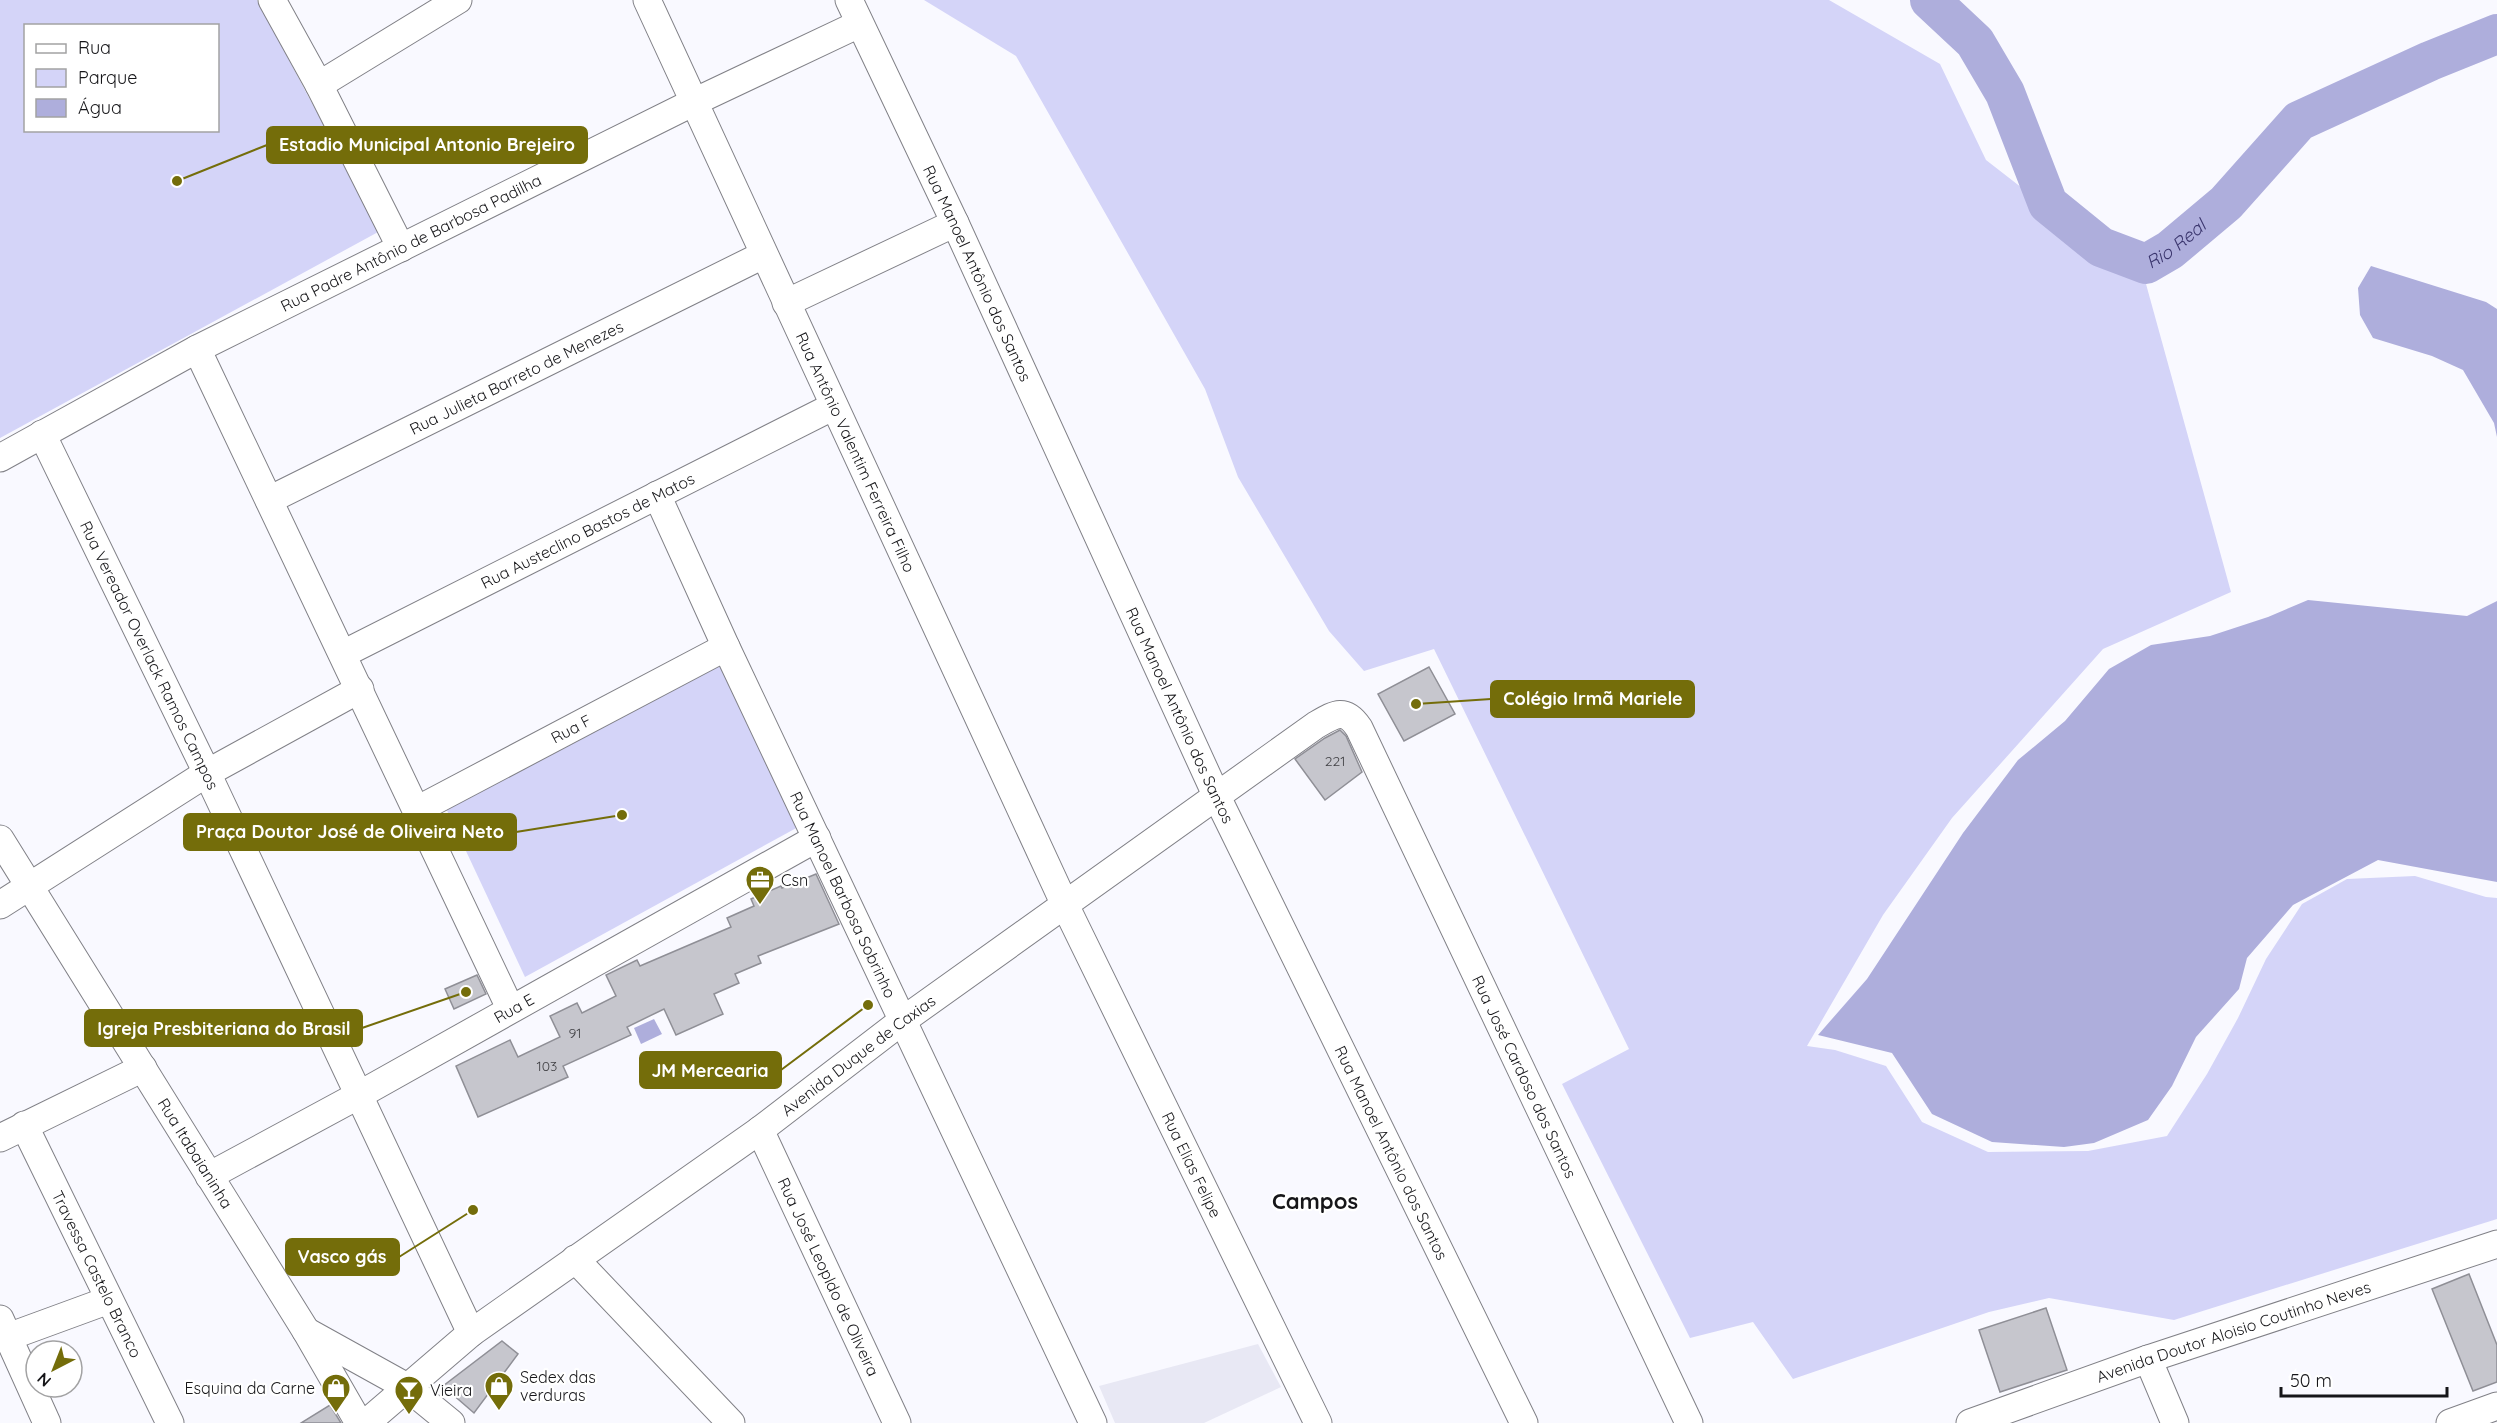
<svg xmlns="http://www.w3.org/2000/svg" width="2497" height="1423" font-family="Quicksand,sans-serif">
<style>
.built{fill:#e8e8f4}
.green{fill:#d4d4f8;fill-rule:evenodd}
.water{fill:#aeaedc}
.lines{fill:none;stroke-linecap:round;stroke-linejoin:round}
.river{stroke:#aeaedc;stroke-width:40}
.building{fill:#c6c6cd;stroke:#8f8f96;stroke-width:1.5}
.street-casing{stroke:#818187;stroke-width:29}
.street{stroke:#fff;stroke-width:27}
.labels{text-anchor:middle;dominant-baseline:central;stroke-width:4.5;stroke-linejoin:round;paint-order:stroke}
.number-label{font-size:14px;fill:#424246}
.street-label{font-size:16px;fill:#161619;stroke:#fff}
.poi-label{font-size:16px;fill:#161619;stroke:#fff;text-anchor:start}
.water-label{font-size:18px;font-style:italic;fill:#3a356d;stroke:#fff}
.district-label{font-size:22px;font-weight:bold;fill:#161619;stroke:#fff}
.leader{fill:none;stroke:#746d0a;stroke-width:2}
.callout-dot{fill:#746d0a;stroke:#fff;stroke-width:2}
.callout{fill:#746d0a;stroke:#746d0a;stroke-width:2}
.callout-label{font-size:18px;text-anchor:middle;font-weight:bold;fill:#fff}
</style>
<rect width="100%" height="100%" fill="#f9f9ff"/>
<polygon class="built" points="1258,1344 1281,1387 1204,1423 1115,1423 1099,1386"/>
<g class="green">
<path d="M0 0H257L380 231 0 438ZM26 26H218V130H26Z"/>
<polygon points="924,0 1829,0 1940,64 1986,160 2146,284 2231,592 2103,649 1952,818 1883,915 1807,1046 1835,1050 1886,1066 1922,1122 1988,1152 2088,1151 2167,1136 2207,1074 2238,1018 2266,959 2302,904 2347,879 2415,876 2486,897 2497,898 2497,1219 2174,1320 2049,1298 1989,1312 1793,1379 1753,1322 1690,1338 1562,1084 1629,1049 1434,649 1364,671 1329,631 1238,477 1205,389 1016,56"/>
<polygon points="722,664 800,826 525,977 444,804"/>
</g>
<g class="water">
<polygon points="2371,266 2486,302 2497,309 2497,437 2494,423 2463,370 2432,356 2373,338 2360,315 2358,288"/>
<polygon points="2308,600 2467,616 2497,601 2497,882 2378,860 2293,905 2247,958 2239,989 2196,1037 2172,1086 2148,1120 2094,1143 2064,1147 1992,1142 1932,1114 1892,1053 1818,1035 1867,979 1963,833 2018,760 2065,721 2109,669 2151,645 2210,636 2268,617"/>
<polygon points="654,1019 662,1034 641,1044 634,1028"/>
</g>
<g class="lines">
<path class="river" id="s1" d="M1930 0 1975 42 2005 93 2048 204 2101 247 2146 264 2170 250 2226 203 2299 121 2430 61 2497 34"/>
</g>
<g class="building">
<polygon points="1429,667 1455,714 1404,741 1378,694"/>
<polygon points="1340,730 1346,736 1362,772 1325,800 1295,759 1325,738"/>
<polygon points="816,874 839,924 758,956 761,963 735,974 739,983 714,994 723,1014 676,1035 664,1009 627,1027 631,1035 563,1066 568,1077 478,1117 456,1066 510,1040 518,1057 560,1037 550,1016 577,1003 582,1013 616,996 606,975 637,960 640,966 731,927 727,918 754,906 751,899 781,886 782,888"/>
<polygon points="477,975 486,994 454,1009 445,989"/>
<polygon points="2469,1274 2497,1345 2497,1382 2473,1391 2432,1289"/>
<polygon points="2046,1308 2067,1370 2000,1392 1979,1330"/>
<polygon points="502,1341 518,1354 474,1413 443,1386"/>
<polygon points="330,1405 341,1423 301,1423"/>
</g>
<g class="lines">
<g class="street-casing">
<g id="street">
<polyline points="272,0 319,85 401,248"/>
<path id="s2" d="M647 0 1065 905 1318 1423"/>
<path id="s3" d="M849 0 955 223 1217 797 1524 1423"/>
<polyline points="319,85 458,0"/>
<polyline points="786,303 955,223"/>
<polyline points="197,349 510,1008"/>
<path id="s4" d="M42 434 207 773 471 1333"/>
<path id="s5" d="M0 458 197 349 694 102 859 24"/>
<path id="s6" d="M657 495 726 647 1093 1423"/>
<path id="s7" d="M269 500 763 255"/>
<path id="s8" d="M343 654 834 406"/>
<path id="s9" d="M417 810 726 647"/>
<path id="s10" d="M0 839 306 1331 359 1423"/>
<polyline points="0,905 207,773 360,689"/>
<path id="s11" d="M24 1125 170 1423"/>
<path id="s12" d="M760 1130 897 1423"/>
<polyline points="0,1138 143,1068"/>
<path id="s13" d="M209 1176 359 1095 817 838"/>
<polyline points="575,1259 731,1423"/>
<polyline points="0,1319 47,1423"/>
<polyline points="306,1331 407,1387 451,1423"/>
<polyline points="8,1337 109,1300"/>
<polyline points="2148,1359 2175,1423"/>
<path id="s14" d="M366 1423 471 1333 760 1130 902 1021 1316 725C1335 714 1345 707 1359 728L1689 1423"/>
<path id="s15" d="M1970 1423 2148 1359 2497 1244"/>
<polyline points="2450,1423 2497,1406"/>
</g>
</g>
<use href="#street" class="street"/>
</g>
<defs>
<g id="office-pin" transform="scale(1.5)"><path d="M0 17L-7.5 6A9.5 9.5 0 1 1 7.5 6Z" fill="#746d0a" stroke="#fff"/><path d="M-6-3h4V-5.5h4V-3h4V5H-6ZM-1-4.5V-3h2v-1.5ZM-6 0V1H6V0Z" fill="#fff"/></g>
<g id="shop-pin" transform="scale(1.5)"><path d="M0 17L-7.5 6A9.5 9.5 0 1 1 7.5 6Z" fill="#746d0a" stroke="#fff"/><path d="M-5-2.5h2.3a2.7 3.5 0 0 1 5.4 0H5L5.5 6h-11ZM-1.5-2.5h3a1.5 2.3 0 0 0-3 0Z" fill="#fff"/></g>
<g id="bar-pin" transform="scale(1.5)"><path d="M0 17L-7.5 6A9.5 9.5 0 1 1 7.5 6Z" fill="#746d0a" stroke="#fff"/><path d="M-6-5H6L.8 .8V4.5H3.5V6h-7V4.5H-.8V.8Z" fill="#fff"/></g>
</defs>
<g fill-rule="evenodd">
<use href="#office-pin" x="760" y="880"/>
<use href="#shop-pin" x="499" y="1386"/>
<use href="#shop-pin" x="336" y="1388"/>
<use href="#bar-pin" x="409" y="1390"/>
</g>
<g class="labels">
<g class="number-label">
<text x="1335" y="761">221</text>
<text x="575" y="1033">91</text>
<text x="547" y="1066">103</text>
</g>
<g class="street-label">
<text stroke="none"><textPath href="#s5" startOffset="464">Rua Padre Antônio de Barbosa Padilha</textPath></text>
<text stroke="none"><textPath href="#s3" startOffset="302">Rua Manoel Antônio dos Santos</textPath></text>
<text stroke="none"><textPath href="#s7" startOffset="276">Rua Julieta Barreto de Menezes</textPath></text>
<text stroke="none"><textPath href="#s2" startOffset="498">Rua Antônio Valentim Ferreira Filho</textPath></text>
<text stroke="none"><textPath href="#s8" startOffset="274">Rua Austeclino Bastos de Matos</textPath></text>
<text stroke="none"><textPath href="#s4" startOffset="246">Rua Vereador Overlack Ramos Campos</textPath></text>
<text stroke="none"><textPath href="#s3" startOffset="788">Rua Manoel Antônio dos Santos</textPath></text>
<text stroke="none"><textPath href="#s9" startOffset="174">Rua F</textPath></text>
<text stroke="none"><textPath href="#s6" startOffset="441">Rua Manoel Barbosa Sobrinho</textPath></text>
<text stroke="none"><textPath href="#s13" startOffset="348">Rua E</textPath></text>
<text stroke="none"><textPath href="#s14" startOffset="615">Avenida Duque de Caxias</textPath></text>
<text stroke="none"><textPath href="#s14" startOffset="1616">Rua José Cardoso dos Santos</textPath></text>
<text stroke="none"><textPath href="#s3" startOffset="1274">Rua Manoel Antônio dos Santos</textPath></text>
<text stroke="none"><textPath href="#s10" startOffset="370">Rua Itabaianinha</textPath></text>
<text stroke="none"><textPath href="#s2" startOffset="1286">Rua Elias Felipe</textPath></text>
<text stroke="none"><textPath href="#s11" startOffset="166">Travessa Castelo Branco</textPath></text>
<text stroke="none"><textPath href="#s12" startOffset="162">Rua José Leopldo de Oliveira</textPath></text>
<text stroke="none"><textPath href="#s15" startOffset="279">Avenida Doutor Aloisio Coutinho Neves</textPath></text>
</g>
<g class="poi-label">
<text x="781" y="880">Csn</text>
<text x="520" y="1377">Sedex das<tspan x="520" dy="18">verduras</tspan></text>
<text x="315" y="1388" text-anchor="end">Esquina da Carne</text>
<text x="430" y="1390">Vieira</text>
</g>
<g class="water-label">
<text stroke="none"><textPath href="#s1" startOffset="392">Rio Real</textPath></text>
</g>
<g class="district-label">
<text x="1315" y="1201">Campos</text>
</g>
</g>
<path class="leader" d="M177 181L267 145M1416 704L1491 699M622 815L516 832M466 992L362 1028M868 1005L781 1070M473 1210L399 1257"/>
<g class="callout-dot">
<circle cx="177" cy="181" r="6"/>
<circle cx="1416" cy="704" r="6"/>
<circle cx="622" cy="815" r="6"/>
<circle cx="466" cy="992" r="6"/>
<circle cx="868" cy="1005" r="6"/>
<circle cx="473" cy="1210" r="6"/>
</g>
<g class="callout">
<rect x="267" y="127" width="320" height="36" rx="6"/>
<rect x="1491" y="681" width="203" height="36" rx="6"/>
<rect x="184" y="814" width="332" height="36" rx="6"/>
<rect x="85" y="1010" width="277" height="36" rx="6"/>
<rect x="640" y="1052" width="141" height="36" rx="6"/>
<rect x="286" y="1239" width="113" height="36" rx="6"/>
</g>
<g class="callout-label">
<text x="427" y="151">Estadio Municipal Antonio Brejeiro</text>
<text x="1593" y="705">Colégio Irmã Mariele</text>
<text x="350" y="838">Praça Doutor José de Oliveira Neto</text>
<text x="224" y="1035">Igreja Presbiteriana do Brasil</text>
<text x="710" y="1077">JM Mercearia</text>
<text x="342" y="1263">Vasco gás</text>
</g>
<rect x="24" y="24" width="195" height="108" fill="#ffffff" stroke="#a2a2a3" stroke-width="1.5"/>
<rect x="36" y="44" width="30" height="9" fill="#ffffff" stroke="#a2a2a3" stroke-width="1.5"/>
<text x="78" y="54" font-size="18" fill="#161619">Rua</text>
<rect x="36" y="69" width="30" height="18" fill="#d4d4f8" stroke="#a2a2a3" stroke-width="1.5"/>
<text x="78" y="84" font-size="18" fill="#161619">Parque</text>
<rect x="36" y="99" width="30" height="18" fill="#aeaedc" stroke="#a2a2a3" stroke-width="1.5"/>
<text x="78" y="114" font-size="18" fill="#161619">Água</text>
<g transform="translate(54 1369) rotate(222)"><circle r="28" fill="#ffffff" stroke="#a2a2a3" stroke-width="1.5"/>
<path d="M0-4.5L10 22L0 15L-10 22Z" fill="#746d0a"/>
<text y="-9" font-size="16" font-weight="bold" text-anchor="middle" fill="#161619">N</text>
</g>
<path d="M2281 1387v9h166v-9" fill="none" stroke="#161619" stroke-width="3"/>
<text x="2290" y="1387" font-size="18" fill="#161619" stroke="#ffffff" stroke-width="4.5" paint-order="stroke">50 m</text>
</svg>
